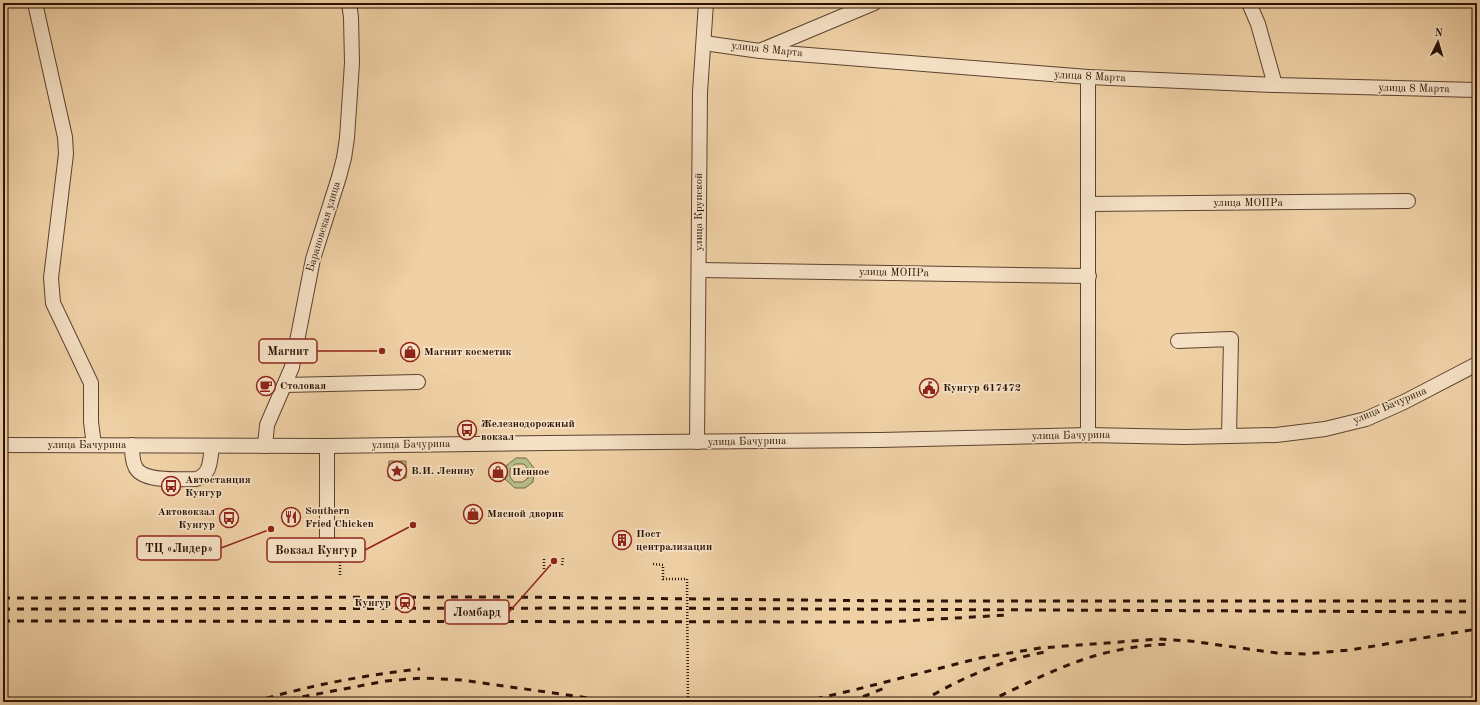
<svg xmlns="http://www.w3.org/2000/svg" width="1480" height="705" font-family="'Old Standard TT',serif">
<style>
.green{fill:#b5bd8a;stroke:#706848;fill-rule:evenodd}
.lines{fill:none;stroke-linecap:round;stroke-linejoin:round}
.minor-casing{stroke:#5c422e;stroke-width:16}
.path{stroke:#2a1206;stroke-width:2.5;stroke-dasharray:1 2;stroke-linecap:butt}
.minor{stroke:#f5e1c5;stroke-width:14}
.rail{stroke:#2a1206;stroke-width:3;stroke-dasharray:7 7;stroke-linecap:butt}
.path-bridge{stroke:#2a1206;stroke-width:2.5;stroke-dasharray:1 2;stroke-linecap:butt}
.labels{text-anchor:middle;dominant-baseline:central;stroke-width:3.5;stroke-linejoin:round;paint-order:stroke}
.street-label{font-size:11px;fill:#2a1206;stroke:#f5e1c5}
.poi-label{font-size:11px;font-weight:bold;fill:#2a1206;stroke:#f5e1c5;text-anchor:start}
.leader{fill:none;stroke:#8f2418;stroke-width:1.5}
.callout-dot{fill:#8f2418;stroke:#f5e1c5;stroke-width:1.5}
.callout{fill:#f5e1c5;stroke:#8f2418;stroke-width:1.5}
.callout-label{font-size:12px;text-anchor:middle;font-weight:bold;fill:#2a1206}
</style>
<rect width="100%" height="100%" fill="#f0d1a6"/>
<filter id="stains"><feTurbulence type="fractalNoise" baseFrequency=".005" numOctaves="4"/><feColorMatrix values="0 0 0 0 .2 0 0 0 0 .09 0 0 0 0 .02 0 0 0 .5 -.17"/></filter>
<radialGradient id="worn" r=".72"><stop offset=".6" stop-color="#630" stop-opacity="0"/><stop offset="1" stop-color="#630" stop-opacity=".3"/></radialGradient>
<g class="green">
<path d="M516 458H526L534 468 533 482 525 488H515L505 479 506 466ZM515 464H524L528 469V478L523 482H514L510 477V469Z"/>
<polygon points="389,461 406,461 406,478 388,477"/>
</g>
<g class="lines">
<g class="minor-casing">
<g id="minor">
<polyline points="35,3 65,137 66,154 51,278 53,303 91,383 91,422 94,445"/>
<polyline points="1249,3 1258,24 1275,85"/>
<polyline points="704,43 760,51 1088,77 1275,85 1477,90"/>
<polyline points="762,50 874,3"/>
<polyline points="1088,77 1088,435"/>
<polyline points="1088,204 1408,201"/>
<polyline points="699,270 1089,276"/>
<polyline points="1178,341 1231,339 1229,436"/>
<polyline points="285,385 418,382"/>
<polyline points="697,442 700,92 706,3"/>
<polyline points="3,445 327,446 547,443 880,440 1088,435 1185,437 1276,435 1325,429 1366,419 1404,402 1477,364"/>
<path d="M132 445C132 451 132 460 135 466 141 483 181 479 196 479 211 475 210 460 212 446"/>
<polyline points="265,446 267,425 292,367 313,259 339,177 344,158 347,138 352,63 351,17 349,3"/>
<polyline points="327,553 327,446"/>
</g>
</g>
<g class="path">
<polyline points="653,564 663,565 663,579 687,579"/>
<polyline points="562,565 563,557"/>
<polyline points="544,569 544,557"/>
<polyline points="340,575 340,556"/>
</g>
<use href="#minor" class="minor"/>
<g class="rail">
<polyline points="3,598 506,597 899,601 1477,601"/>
<polyline points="3,609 617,608 1477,612"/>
<polyline points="3,621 887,622 1007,615"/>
<path d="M253 702C308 686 363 675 420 669"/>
<polyline points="275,702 386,681 422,678 462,680 616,702"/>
<polyline points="785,702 807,699"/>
<polyline points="802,702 854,690 980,658 1040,648 1159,639 1190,641 1277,653 1305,654 1350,650 1477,629"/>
<polyline points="850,702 887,687"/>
<path d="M921 702C959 679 1001 660 1045 652"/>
<path d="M987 702C1022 686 1057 667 1094 656 1118 649 1144 645 1169 644"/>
</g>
<polyline class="path-bridge" points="687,579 688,702"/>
</g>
<defs>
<g id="shop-ring" transform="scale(1)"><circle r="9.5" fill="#f5e1c5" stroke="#8f2418" stroke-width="1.5"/><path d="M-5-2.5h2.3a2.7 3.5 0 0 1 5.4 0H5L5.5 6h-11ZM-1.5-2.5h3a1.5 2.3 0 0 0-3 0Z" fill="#8f2418"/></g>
<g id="cafe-ring" transform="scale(1)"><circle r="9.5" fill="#f5e1c5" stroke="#8f2418" stroke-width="1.5"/><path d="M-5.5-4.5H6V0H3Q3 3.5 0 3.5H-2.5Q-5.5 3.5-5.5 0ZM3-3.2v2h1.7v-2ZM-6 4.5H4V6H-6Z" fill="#8f2418"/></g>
<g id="civic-ring" transform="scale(1)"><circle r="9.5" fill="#f5e1c5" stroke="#8f2418" stroke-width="1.5"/><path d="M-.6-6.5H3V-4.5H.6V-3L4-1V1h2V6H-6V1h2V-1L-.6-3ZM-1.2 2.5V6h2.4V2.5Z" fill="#8f2418"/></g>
<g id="bus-ring" transform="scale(1)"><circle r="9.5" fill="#f5e1c5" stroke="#8f2418" stroke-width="1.5"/><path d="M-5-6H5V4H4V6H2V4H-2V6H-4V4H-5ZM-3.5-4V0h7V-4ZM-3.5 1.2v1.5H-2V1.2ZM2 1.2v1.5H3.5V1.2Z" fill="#8f2418"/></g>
<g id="sight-ring" transform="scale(1)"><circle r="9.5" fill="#f5e1c5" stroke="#8f2418" stroke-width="1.5"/><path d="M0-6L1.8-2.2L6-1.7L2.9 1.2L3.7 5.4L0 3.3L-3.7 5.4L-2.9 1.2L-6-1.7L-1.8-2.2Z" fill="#8f2418"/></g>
<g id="restaurant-ring" transform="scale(1)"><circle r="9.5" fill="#f5e1c5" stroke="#8f2418" stroke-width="1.5"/><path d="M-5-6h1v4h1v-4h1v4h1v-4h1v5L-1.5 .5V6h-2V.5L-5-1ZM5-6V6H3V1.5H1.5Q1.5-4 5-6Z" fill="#8f2418"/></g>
<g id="building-ring" transform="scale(1)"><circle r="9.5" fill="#f5e1c5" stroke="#8f2418" stroke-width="1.5"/><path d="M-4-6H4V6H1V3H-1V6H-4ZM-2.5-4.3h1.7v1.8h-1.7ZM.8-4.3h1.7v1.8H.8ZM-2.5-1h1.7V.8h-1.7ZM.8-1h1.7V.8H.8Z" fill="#8f2418"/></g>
<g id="station-ring" transform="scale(1)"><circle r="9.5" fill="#f5e1c5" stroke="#8f2418" stroke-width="1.5"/><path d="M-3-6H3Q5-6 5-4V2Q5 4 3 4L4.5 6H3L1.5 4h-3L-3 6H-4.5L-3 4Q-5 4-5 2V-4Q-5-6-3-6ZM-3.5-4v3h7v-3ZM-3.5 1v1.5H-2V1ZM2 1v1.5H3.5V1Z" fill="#8f2418"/></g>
</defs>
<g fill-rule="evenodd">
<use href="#shop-ring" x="410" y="352"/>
<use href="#cafe-ring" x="266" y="386"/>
<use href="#civic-ring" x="929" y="388"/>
<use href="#bus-ring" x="467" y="430"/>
<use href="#sight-ring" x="397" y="471"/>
<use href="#shop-ring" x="498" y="472"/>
<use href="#bus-ring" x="171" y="486"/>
<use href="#shop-ring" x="473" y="514"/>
<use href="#restaurant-ring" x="291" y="517"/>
<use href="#bus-ring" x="229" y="518"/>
<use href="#building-ring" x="622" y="540"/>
<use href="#station-ring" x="405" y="603"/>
</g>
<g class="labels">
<g class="street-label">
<text transform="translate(767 50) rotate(6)">улица 8 Марта</text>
<text transform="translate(1090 77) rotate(3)">улица 8 Марта</text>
<text transform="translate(1414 89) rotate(1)">улица 8 Марта</text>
<text x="1248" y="203">улица МОПРа</text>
<text transform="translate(699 212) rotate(-90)">улица Крупской</text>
<text transform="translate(324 227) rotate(-73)">Барановская улица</text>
<text transform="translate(894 273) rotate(1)">улица МОПРа</text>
<text transform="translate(1390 406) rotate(-23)">улица Бачурина</text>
<text transform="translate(1071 436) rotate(-1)">улица Бачурина</text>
<text transform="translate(747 442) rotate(-1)">улица Бачурина</text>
<text x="87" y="445">улица Бачурина</text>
<text transform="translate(411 445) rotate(-1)">улица Бачурина</text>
</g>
<g class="poi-label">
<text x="424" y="352">Магнит косметик</text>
<text x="280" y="386">Столовая</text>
<text x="943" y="388">Кунгур 617472</text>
<text x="481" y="424">Железнодорожный<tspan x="481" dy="13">вокзал</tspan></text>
<text x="411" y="471">В.И. Ленину</text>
<text x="512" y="472">Пенное</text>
<text x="185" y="480">Автостанция<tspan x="185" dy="13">Кунгур</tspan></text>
<text x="305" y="511">Southern<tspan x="305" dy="13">Fried Chicken</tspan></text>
<text x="215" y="512" text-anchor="end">Автовокзал<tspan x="215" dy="13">Кунгур</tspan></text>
<text x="487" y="514">Мясной дворик</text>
<text x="636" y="534">Пост<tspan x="636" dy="13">централизации</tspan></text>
<text x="391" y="603" text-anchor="end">Кунгур</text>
</g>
</g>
<path class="leader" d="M382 351L317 351M271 529L221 548M413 525L365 550M554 561L509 612"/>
<g class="callout-dot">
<circle cx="382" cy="351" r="4"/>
<circle cx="271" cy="529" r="4"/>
<circle cx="413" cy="525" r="4"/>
<circle cx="554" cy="561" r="4"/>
</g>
<g class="callout">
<rect x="259" y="339" width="58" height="24" rx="4"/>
<rect x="137" y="536" width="84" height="24" rx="4"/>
<rect x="267" y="538" width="98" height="24" rx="4"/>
<rect x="445" y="600" width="64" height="24" rx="4"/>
</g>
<g class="callout-label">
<text x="288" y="355">Магнит</text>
<text x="179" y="552">ТЦ «Лидер»</text>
<text x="316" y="554">Вокзал Кунгур</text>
<text x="477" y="616">Ломбард</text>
</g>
<rect width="1480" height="705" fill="none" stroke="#f0d1a6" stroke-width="16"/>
<rect x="4" y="4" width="1472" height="697" fill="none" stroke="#2a1206" stroke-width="2"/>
<rect x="8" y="8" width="1464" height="689" fill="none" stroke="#2a1206"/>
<g transform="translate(1438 42) rotate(5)" stroke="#f5e1c5" stroke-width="3" paint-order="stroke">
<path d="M0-3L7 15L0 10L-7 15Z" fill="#2a1206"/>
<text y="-6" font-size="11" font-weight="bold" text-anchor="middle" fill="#2a1206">N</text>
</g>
<rect width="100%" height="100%" filter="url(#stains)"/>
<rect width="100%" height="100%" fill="url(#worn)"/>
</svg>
